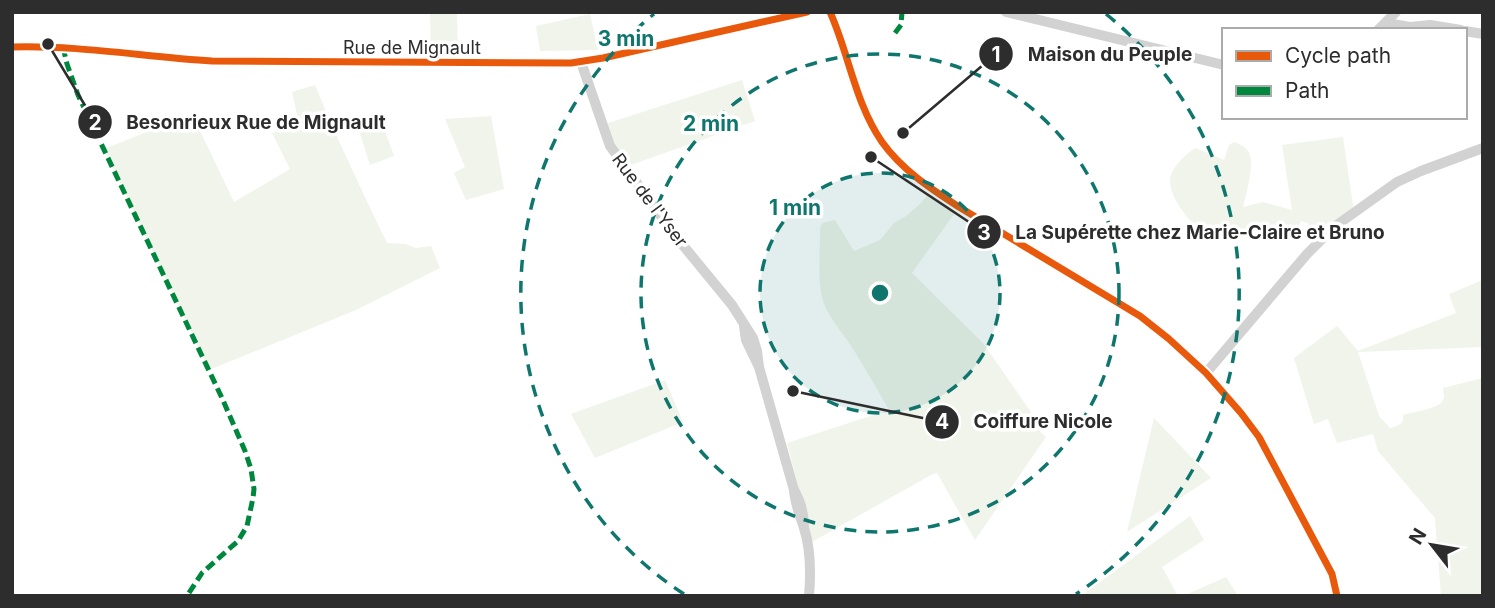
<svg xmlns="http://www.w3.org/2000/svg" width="1495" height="608" font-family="Inter,sans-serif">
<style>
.green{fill:#f1f4eb}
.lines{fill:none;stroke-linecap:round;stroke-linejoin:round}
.minor{stroke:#d2d2d2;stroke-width:10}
.quiet{stroke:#00873e;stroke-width:5;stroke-dasharray:10 5;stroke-linecap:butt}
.cycleway-casing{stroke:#fff;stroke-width:11}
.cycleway{stroke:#e8590c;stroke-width:7}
.ring{fill:none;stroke:#0f766e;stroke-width:3.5;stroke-dasharray:12 9}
.labels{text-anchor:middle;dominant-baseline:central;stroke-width:7;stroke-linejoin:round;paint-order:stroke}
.street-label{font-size:18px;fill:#2d2d2d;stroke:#fff}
.centre{fill:#0f766e;stroke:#fff;stroke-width:3.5}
.ring-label{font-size:21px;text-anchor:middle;font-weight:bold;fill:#0f766e;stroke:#fff;stroke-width:7;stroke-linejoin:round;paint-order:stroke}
.leader{fill:none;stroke:#2d2d2d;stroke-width:2.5}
.callout-dot{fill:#2d2d2d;stroke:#fff;stroke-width:2.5}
.mark-label{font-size:21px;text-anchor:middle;font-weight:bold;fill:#fff}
.callout-label{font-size:19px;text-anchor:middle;font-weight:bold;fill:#2d2d2d;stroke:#fff;stroke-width:7;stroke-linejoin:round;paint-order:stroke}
</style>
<rect width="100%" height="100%" fill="#fff"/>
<g class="green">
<polygon points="430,12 457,12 458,58 431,58"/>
<polygon points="590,14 598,50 540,51 536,26"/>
<polygon points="742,80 755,121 625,167 602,125"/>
<path d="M315 85C337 139 362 191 387 243L405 244 416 248 431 246 440 268 356 310 209 370 104 149 192 114 234 202 290 169 272 133 299 124 292 92Z"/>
<polygon points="491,116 504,189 466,200 454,173 465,167 445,119"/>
<polygon points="382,123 394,156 370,165 359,131"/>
<path d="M1343 137 1354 212 1316 244 1308 223 1301 221C1300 223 1297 229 1296 230 1289 237 1238 238 1227 238 1219 238 1207 234 1201 230 1188 221 1170 197 1170 181 1170 169 1186 153 1196 148L1224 160 1229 145 1234 142C1239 144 1245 146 1248 151 1256 162 1246 194 1243 207L1263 202 1292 210 1282 145Z"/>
<path d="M930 192 957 210 912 273 983 343 1031 412V423L1046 437 975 540 937 473 931 475 812 542 787 443 889 410C877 390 866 369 853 349 842 331 825 315 821 293 818 274 820 247 820 228L822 223 835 220 854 251 880 240 894 223 906 216 920 204Z"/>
<path d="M1483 280V347L1358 352 1379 416 1390 428C1397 426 1405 424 1403 415 1412 412 1440 409 1443 400 1445 397 1443 391 1443 388L1483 378V596H1441L1435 518 1378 451 1373 434 1337 443 1328 419 1314 424 1294 358 1337 326 1358 351 1456 313 1449 294Z"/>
<polygon points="665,380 683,422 595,458 571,414"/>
<polygon points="1154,418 1211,478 1127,532"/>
<polygon points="1190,516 1204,540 1162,567 1178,596 1081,596"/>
<polygon points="1226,577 1238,596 1183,596"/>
</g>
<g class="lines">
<g class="minor">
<path d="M830 12C849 54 855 103 882 142 902 170 931 189 959 207L1140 316 1169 339 1206 373 1241 413 1259 437 1332 574 1337 596"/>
<polyline points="1006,12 1224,65"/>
<polyline points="1387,23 1410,27 1430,25 1461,30"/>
<polyline points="1378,30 1396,12"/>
<polyline points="1465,31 1483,34"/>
<path d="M12 47C79 45 145 57 212 61L571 63 603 58 807 12"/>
<polyline points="581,62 610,146 677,238 732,305 753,338 757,351 759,367 746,340 744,326"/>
<polyline points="759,367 794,490"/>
<polyline points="1206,373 1307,254 1334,227 1397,182 1421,171 1483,148"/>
<path d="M804 527C804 513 801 502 794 490 795 505 800 515 804 528 811 550 811 573 809 596"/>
</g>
<g class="quiet">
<polyline points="895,33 901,25 902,12"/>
<polyline points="63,47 67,64 78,95 222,398 245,451 251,469 254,489 253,498 247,526 238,541 202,573 187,596"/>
</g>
<g class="cycleway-casing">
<g id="cycleway">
<path d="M830 12C849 54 855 103 882 142 902 170 931 189 959 207L1140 316 1169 339 1206 373 1241 413 1259 437 1332 574 1337 596"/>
<path d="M12 47C79 45 145 57 212 61L571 63 603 58 807 12"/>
</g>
</g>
<use href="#cycleway" class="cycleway"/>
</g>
<circle cx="880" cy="293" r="120" fill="#0f766e" fill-opacity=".12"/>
<g class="ring">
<circle cx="880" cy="293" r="120"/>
<circle cx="880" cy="293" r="239"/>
<path d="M684 594A359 359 0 0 1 654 14M1106 14A359 359 0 0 1 1076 594"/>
</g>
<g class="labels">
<g class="street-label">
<text x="412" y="47">Rue de Mignault</text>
<text transform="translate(650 200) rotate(53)">Rue de l'Yser</text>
</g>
</g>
<circle cx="880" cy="293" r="10" class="centre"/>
<g class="ring-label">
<text x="626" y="46">3 min</text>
<text x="711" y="131">2 min</text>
<text x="795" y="215">1 min</text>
</g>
<path class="leader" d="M903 133L996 54M48 44L95 122M871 157L984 232M793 391L942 422"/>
<g class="callout-dot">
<circle cx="903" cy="133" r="7"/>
<circle cx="48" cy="44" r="7"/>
<circle cx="871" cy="157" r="7"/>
<circle cx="793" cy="391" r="7"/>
<circle cx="996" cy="54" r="18"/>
<circle cx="95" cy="122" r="18"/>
<circle cx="984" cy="232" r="18"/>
<circle cx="942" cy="422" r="18"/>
</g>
<g class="mark-label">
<text x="996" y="62">1</text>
<text x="95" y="130">2</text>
<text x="984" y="240">3</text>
<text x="942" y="429">4</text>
</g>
<g class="callout-label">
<text x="1110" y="61">Maison du Peuple</text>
<text x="256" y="129">Besonrieux Rue de Mignault</text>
<text x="1200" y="239">La Supérette chez Marie-Claire et Bruno</text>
<text x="1043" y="428">Coiffure Nicole</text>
</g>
<rect width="1495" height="608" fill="none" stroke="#2d2d2d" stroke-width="28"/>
<rect x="1222" y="28" width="245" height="91" fill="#ffffff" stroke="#ababab" stroke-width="2"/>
<rect x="1236" y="51" width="35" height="10" fill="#e8590c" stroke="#ababab" stroke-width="2"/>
<text x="1285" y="63" font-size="21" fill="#2d2d2d">Cycle path</text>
<rect x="1236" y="86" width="35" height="10" fill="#00873e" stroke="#ababab" stroke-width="2"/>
<text x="1285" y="98" font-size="21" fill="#2d2d2d">Path</text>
<g transform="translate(1432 545) rotate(301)" stroke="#ffffff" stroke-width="5" paint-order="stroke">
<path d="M0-5L12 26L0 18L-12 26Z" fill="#2d2d2d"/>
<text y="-10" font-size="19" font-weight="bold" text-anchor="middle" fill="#2d2d2d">N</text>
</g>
</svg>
